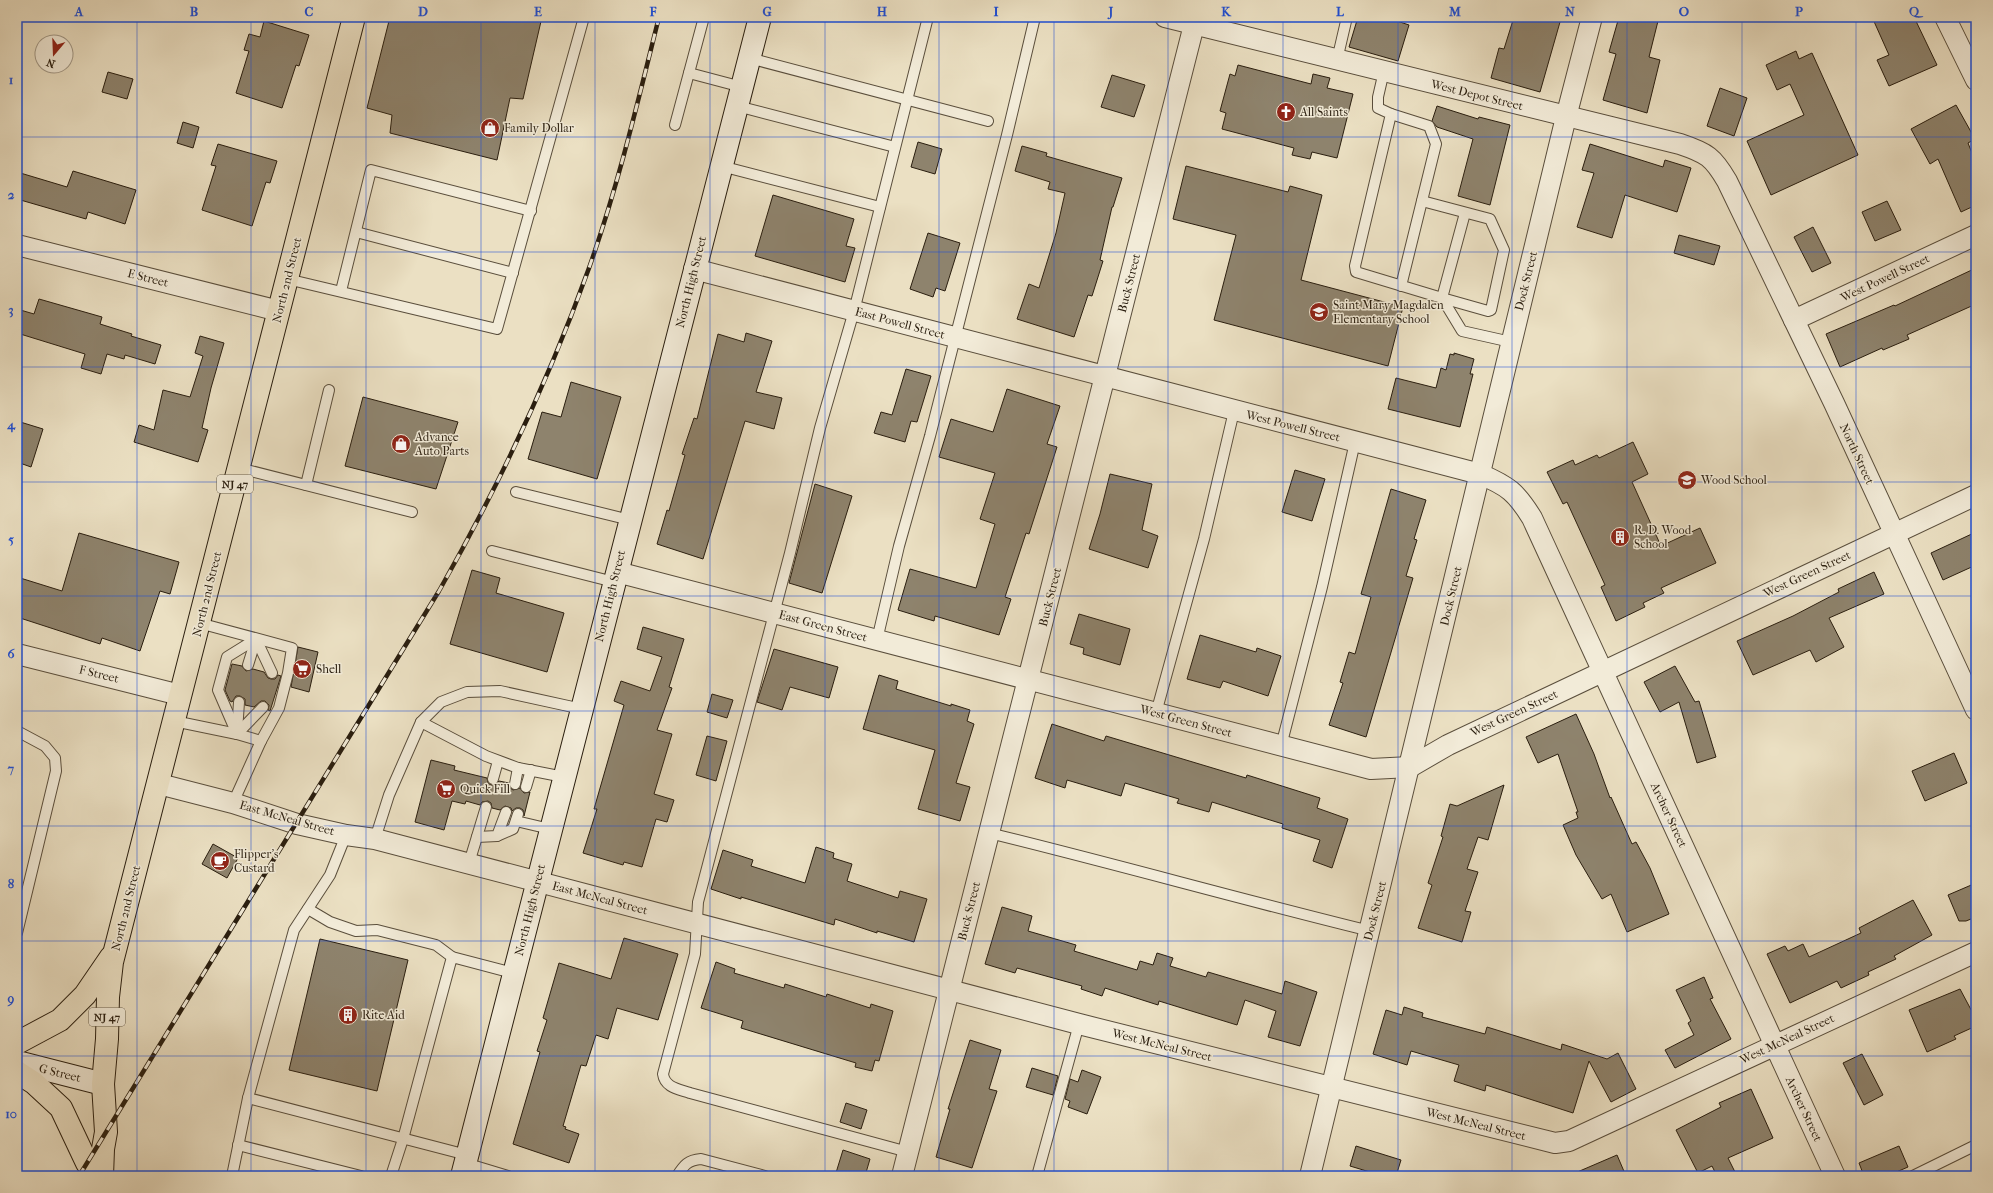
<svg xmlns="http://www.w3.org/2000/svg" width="1993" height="1193" font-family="'IM FELL French Canon',serif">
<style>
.building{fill:#8e836d;stroke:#2a1e0f}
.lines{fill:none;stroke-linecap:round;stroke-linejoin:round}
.lane-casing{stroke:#5a4e3c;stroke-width:12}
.street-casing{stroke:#5a4e3c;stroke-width:22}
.secondary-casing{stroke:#2a1e0f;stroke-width:24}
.primary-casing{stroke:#2a1e0f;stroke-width:24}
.lane{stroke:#f2ebd8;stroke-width:10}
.street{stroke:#f2ebd8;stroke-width:20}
.secondary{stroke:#f2ebd8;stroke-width:22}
.primary{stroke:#ebe0c3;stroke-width:22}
.rail-casing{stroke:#2a1e0f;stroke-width:4.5}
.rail{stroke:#f2ebd8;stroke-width:3;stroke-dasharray:9;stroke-linecap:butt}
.grid{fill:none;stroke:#1d4ed8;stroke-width:1;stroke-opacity:0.55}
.labels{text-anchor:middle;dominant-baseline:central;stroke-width:3;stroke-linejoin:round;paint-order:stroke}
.shield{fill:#f2ebd8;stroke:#665c4b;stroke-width:1}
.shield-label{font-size:11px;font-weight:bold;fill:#2a1e0f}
.street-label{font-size:12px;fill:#2a1e0f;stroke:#f2ebd8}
.poi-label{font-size:12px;fill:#2a1e0f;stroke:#f2ebd8;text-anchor:start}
.neatline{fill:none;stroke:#1d4ed8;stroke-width:1.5}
.grid-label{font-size:13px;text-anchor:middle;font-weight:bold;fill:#1d4ed8}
</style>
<rect width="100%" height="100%" fill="#ebe0c3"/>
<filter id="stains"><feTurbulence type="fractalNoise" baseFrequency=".005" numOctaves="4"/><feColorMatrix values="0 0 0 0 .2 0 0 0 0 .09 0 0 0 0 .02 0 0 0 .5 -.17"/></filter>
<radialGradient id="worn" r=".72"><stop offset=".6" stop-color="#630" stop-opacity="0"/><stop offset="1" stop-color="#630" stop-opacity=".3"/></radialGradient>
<g class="building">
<polygon points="390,17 542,17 523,99 510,98 497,160 390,133 392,115 367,108"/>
<polygon points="1358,17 1385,17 1409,25 1398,61 1349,47"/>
<polygon points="1514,17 1544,17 1560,22 1540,92 1491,78 1499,48 1504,49"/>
<polygon points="1619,17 1659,17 1649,57 1660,60 1647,113 1603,100 1616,54 1609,52"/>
<polygon points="1872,17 1914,17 1937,65 1889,86 1877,60 1889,55"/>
<polygon points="264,21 309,35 299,66 296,65 282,108 236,93 249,51 244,50 249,34 260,37"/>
<polygon points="1796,51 1799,59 1812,53 1858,155 1771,195 1747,141 1804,115 1790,84 1777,90 1766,65"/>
<polygon points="1238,65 1311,84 1313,74 1330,78 1327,88 1353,94 1337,158 1312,152 1310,159 1292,155 1294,148 1222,129 1226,113 1220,111 1230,74 1235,76"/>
<polygon points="108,72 133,79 127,99 102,92"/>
<polygon points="1112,75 1145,85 1134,117 1101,107"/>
<polygon points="1720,88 1747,98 1734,136 1707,126"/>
<polygon points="1956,105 1975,139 1968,143 1976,163 1976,205 1961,212 1938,159 1930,164 1911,129"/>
<polygon points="1437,106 1478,119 1479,117 1510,125 1490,205 1458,196 1473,139 1437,127 1432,121"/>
<polygon points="183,122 199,127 193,148 177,143"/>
<polygon points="918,142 942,149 935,174 911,167"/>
<polygon points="218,144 277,161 270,183 266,182 252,226 202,210 216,166 211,165"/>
<polygon points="1590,144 1663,167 1665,160 1691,168 1677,212 1625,195 1612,238 1577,227 1594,173 1582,170"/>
<polygon points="1022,146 1047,153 1046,156 1122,178 1113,207 1112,207 1100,260 1103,261 1092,296 1088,295 1074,337 1017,319 1029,284 1039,288 1056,233 1065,193 1048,189 1050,182 1015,171"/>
<polygon points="1186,166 1288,192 1290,186 1322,195 1301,280 1403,307 1388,366 1214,320 1236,235 1173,219"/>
<polygon points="73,171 136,190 125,224 88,212 86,219 17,199 17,172 67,187"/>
<polygon points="773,195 854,219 846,246 855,248 845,282 755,256"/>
<polygon points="1887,201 1901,230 1875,241 1862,212"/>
<polygon points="1813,227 1831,263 1812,272 1794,237"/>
<polygon points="928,233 960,243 945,291 936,288 933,297 910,289"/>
<polygon points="1679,235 1720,246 1714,265 1674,253"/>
<polygon points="1976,268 1976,304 1907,335 1909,339 1883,350 1882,348 1840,367 1826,334 1894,305 1895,306"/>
<polygon points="39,299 102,317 100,324 132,334 131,336 161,345 155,364 125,355 124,359 107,354 101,374 81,368 85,354 17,333 17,309 34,314"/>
<polygon points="746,333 772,341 756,392 782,398 774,429 745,421 703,559 657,544 667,510 669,511 685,455 682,454 694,418 697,419 718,334 744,342"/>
<polygon points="200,336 224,343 211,388 202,428 208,430 198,462 134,442 139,425 154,430 163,390 190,397 203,356 195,353"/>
<polygon points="1454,353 1474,359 1470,374 1473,374 1460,427 1388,409 1396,378 1436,388 1441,368 1446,370 1450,354 1454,355"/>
<polygon points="906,369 931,376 917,422 911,421 905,442 874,433 881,412 892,415"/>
<polygon points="571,382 621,397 597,479 528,459 542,412 561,417"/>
<polygon points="1007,389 1060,406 1047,444 1057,447 1029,534 1026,533 1005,597 1011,599 999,635 935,616 934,621 898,610 910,569 976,588 995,524 980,519 995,473 939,457 951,419 993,432"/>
<polygon points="363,397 458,422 436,489 345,466"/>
<polygon points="17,421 43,429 31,467 17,462"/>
<polygon points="1633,442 1648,474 1632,482 1661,546 1700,528 1716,563 1661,588 1664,593 1643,603 1645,607 1616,621 1601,587 1605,585 1567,502 1563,504 1547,472 1573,460 1575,465 1597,455 1599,458"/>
<polygon points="1295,470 1325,479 1312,521 1282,512"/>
<polygon points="1110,474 1152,484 1142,530 1158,536 1148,568 1089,549 1100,514"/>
<polygon points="815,484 852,496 822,593 789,583"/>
<polygon points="1391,489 1426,500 1414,539 1417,540 1406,576 1413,578 1366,737 1329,725 1343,683 1340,682 1349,652 1355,654 1371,597 1361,594"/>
<polygon points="1976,532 1976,565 1943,580 1931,553"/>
<polygon points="79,533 179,562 170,594 160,591 140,651 102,638 100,644 17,617 17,577 62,591"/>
<polygon points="472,570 500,578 496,593 564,613 547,672 450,644"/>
<polygon points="1874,572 1884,594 1829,618 1844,647 1816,662 1810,650 1753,675 1737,641 1793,616 1839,592 1838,589"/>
<polygon points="1079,614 1130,629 1120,665 1083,654 1084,648 1070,644"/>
<polygon points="643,627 684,639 669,687 672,688 657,730 672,734 654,794 674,800 667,822 656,819 642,867 624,862 623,865 583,853 597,809 594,809 624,705 614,701 621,681 650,691 662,657 637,649"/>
<polygon points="1200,635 1256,652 1257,648 1281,656 1268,696 1223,681 1220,688 1187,679"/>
<polygon points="298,647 318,652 309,692 291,687"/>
<polygon points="774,649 838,667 829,698 790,687 782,710 757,702"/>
<polygon points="232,664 242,666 246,671 253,669 264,672 268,678 271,679 275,679 278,675 281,676 270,711 268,710 269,705 265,701 261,701 254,707 245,705 245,699 240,696 236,696 232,702 230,701 225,690"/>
<polygon points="1675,666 1695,702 1699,701 1716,757 1697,763 1679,702 1660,712 1644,682"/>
<polygon points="879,675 898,681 896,689 951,706 951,704 970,710 967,721 974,724 956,783 970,787 960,821 918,809 935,750 863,729"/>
<polygon points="712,694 733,700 727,718 707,712"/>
<polygon points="1576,714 1594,754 1610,798 1611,797 1632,844 1636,842 1650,868 1669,914 1627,932 1611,894 1602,899 1576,855 1563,825 1578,818 1576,812 1578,812 1558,754 1538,763 1526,737"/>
<polygon points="1052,724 1104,741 1106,736 1246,778 1247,775 1320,798 1317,808 1348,819 1332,868 1313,861 1320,840 1282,828 1283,824 1212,802 1209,812 1177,803 1179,799 1125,783 1121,796 1067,780 1065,788 1035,778"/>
<polygon points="707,736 727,741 716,781 696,775"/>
<polygon points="1954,753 1967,783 1925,801 1912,771"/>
<polygon points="431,760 455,766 454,770 487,778 488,783 491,785 495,785 499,781 509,783 509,787 513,790 520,788 524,793 530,792 524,816 523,810 520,808 516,808 512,811 511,808 505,806 500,810 492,808 491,803 488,801 482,802 480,805 466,801 465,804 452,801 444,830 415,822"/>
<polygon points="1504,785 1488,840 1478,837 1467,869 1478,872 1465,911 1471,912 1462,942 1418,928 1432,885 1428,883 1443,837 1441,836 1450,804 1457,806"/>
<polygon points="213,844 238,858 227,878 202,864"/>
<polygon points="816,847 834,853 833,858 852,864 847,881 898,898 900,891 927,899 914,942 877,931 877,933 835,919 834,925 741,897 741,899 711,889 723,850 753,860 751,866 805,883"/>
<polygon points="1976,883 1976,917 1966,921 1959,921 1948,895"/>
<polygon points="1913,900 1932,935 1894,956 1896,959 1868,972 1869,975 1841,988 1837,981 1790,1003 1767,954 1785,946 1788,951 1803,944 1809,957 1861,933 1859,928"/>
<polygon points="1002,907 1032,916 1028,931 1076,945 1074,951 1137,970 1140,961 1153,965 1157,953 1173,958 1170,966 1206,977 1208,972 1282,994 1285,981 1317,992 1300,1046 1268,1037 1276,1011 1245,1000 1237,1025 1159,1001 1158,1005 1105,988 1102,996 1081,989 1082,986 1017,968 1015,973 985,964"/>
<polygon points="624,938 678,954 658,1020 617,1008 608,1039 596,1035 586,1066 581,1065 563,1126 566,1127 565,1129 579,1134 569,1163 513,1144 540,1052 537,1051 547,1020 543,1018 559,963 611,979"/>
<polygon points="320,939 408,960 377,1091 289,1070"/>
<polygon points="716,962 735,969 734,973 784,988 785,984 826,997 827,994 870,1008 871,1004 893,1011 879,1061 875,1060 872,1071 855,1067 856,1063 741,1028 743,1021 701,1008"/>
<polygon points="1704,977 1713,998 1710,999 1731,1039 1675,1068 1665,1050 1694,1035 1688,1023 1691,1021 1676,990"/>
<polygon points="1960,989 1976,1019 1976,1026 1954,1036 1956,1039 1927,1052 1909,1010"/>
<polygon points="1404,1007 1423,1013 1422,1017 1485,1034 1487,1027 1561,1050 1562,1044 1607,1059 1618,1053 1636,1089 1611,1102 1589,1061 1573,1113 1486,1085 1485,1091 1454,1081 1459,1065 1411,1051 1407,1065 1373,1054 1386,1010 1402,1015"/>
<polygon points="970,1040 1001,1050 989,1089 997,1091 972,1168 936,1157 950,1109 948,1109"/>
<polygon points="1862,1054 1883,1095 1864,1105 1843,1063"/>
<polygon points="1032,1068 1058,1076 1053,1095 1026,1087"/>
<polygon points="1082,1070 1101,1077 1087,1114 1068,1107 1070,1101 1065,1099 1070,1079 1078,1082"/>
<polygon points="1751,1089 1773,1138 1728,1158 1737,1176 1717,1176 1712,1166 1698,1173 1676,1130 1721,1107 1719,1103"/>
<polygon points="846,1103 867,1110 861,1129 840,1122"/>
<polygon points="1356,1146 1401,1160 1396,1176 1383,1176 1350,1166"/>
<polygon points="1899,1146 1908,1167 1887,1176 1864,1176 1859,1163"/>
<polygon points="843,1150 870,1159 865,1176 835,1176"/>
<polygon points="1617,1155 1626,1176 1568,1176"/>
</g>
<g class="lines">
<g class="lane-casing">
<g id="lane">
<polyline points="749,58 988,121"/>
<polyline points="1337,60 1347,17"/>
<polyline points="1384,71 1378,97 1378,108 1391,114 1355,266 1356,272 1442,298 1462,331 1511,342"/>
<polyline points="689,73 742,87"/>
<polyline points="737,106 895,147"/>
<polyline points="1391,114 1429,126 1436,144 1401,286"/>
<polyline points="675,125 704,17"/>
<polyline points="721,166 880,207"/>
<polyline points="1422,201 1490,219 1504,250 1491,310 1488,311 1442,298 1465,213"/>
<polyline points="356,232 513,273"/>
<polyline points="287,279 497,329 584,17"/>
<polyline points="341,291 371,170 531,211"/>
<polyline points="239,468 412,512"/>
<polyline points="306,485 329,390"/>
<polyline points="516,492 630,520"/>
<polyline points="492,551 614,582"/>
<polyline points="199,623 292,648 288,673 279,708 261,741"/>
<polyline points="256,639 272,673"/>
<polyline points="877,640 899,546 930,436 1007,135 1035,17"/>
<polyline points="248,665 256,639"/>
<polyline points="1156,713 1204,539 1234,411"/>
<polyline points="174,721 237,734 261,741 233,803"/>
<polyline points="421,722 486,756 518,768 564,777"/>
<polyline points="17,731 45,746 55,758 56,771 17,933"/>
<polyline points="237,732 239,702"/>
<polyline points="237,734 218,690 227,657 256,639"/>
<polyline points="237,734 263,707"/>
<polyline points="1281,746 1322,587 1355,442"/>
<polyline points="493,779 498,761"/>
<polyline points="515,784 518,768"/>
<polyline points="526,787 531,770"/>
<polyline points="516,821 550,829"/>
<path d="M989 833C1116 864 1243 900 1370 931"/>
<polyline points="346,835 330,875 294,930 248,1098 467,1155"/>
<polyline points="497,836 513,829 518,814"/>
<polyline points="477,837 497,836 506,812"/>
<polyline points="375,839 389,795 421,722 441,702 467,692 500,691 582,709"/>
<polyline points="469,863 486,807"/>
<polyline points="308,909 330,922 356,931 377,930 436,945 452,957"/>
<polyline points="238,1145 361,1176"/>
<path d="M908 1152 690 1093C679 1089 665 1088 663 1074L695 954 698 902 702 887 790 553 820 428 854 311 928 17"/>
<polyline points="465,1163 508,1176"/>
<polyline points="232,1176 248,1098"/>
<polyline points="391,1176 403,1139 452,957 513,973"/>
<path d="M677 1176C684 1165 688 1160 701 1159L765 1176"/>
<polyline points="1037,1176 1079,1024"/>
<polyline points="1913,1176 1976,1145"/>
</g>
</g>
<g class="street-casing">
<g id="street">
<path d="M1165 17 1680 144C1707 153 1713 157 1727 181L1834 403 1976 710"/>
<polyline points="1945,17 1976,80"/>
<polyline points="17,245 279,311"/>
<path d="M694 269 1480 474C1508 486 1516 492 1532 518L1835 1176"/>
<polyline points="1794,320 1976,235"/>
<polyline points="617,572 1371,769 1410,767 1448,745 1976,495"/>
<polyline points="17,654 180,695"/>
<polyline points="159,784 233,803 297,824 346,835 375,839 1079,1024 1555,1143 1569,1141 1976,952"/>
<polyline points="902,1176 1196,17"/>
<polyline points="1310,1176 1566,117 1592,17"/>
</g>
</g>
<g class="secondary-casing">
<g id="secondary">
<polyline points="17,1062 103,1084"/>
<polyline points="462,1176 760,17"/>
</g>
</g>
<g class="primary-casing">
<g id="primary">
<polyline points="17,1043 60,1020 85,995 111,957"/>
<polyline points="17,1072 34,1083 61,1108 87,1163 102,1175"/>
<polyline points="102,1176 103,1149 106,1132 103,1084 107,1039 108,997 112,962 354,17"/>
</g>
</g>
<use href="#lane" class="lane"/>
<use href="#street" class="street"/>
<use href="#secondary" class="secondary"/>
<use href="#primary" class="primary"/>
<g class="rail-casing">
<path id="rail" d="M79 1176 439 591C498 487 549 380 589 268 618 186 638 101 659 17"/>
</g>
<use href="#rail" class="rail"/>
</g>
<path class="grid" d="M137 17V1176M251 17V1176M366 17V1176M481 17V1176M595 17V1176M710 17V1176M825 17V1176M939 17V1176M1054 17V1176M1168 17V1176M1283 17V1176M1398 17V1176M1512 17V1176M1627 17V1176M1742 17V1176M1856 17V1176M17 137H1976M17 252H1976M17 367H1976M17 482H1976M17 596H1976M17 711H1976M17 826H1976M17 941H1976M17 1056H1976"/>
<defs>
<g id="church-disc" transform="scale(1)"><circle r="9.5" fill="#8f2418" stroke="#f2ebd8"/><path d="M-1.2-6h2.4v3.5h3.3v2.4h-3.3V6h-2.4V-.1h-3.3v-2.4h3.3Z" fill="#fff"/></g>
<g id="shop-disc" transform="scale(1)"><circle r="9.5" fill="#8f2418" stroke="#f2ebd8"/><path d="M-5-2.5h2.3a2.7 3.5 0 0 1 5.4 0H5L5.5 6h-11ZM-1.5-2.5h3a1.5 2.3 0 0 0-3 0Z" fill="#fff"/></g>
<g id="school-disc" transform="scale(1)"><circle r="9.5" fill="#8f2418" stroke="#f2ebd8"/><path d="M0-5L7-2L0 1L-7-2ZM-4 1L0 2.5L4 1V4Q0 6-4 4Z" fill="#fff"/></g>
<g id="building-disc" transform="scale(1)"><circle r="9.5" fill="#8f2418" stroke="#f2ebd8"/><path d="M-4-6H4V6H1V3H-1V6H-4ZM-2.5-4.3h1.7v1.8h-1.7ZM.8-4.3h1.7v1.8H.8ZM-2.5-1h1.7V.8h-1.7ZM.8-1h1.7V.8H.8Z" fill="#fff"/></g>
<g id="supermarket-disc" transform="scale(1)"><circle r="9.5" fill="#8f2418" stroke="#f2ebd8"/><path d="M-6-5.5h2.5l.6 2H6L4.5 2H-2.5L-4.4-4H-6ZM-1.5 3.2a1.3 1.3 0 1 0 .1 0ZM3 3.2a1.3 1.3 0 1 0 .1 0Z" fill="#fff"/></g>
<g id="cafe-disc" transform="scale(1)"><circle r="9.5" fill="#8f2418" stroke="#f2ebd8"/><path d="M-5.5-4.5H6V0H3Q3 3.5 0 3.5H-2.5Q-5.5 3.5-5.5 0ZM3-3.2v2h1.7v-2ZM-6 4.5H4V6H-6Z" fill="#fff"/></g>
</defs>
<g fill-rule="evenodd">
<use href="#church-disc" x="1286" y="112"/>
<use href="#shop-disc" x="490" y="128"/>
<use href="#school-disc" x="1319" y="312"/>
<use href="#shop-disc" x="401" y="444"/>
<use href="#school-disc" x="1687" y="480"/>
<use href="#building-disc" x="1620" y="537"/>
<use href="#supermarket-disc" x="302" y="669"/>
<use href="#supermarket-disc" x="446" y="789"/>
<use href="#cafe-disc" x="220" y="861"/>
<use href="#building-disc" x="348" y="1015"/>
</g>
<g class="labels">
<g class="shield">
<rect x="217" y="475" width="36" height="18" rx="3"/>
<rect x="89" y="1008" width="36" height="18" rx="3"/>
</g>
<g class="shield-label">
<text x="235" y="484">NJ 47</text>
<text x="107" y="1017">NJ 47</text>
</g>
<g class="street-label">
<text transform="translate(1477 95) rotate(14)">West Depot Street</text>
<text transform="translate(148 278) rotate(14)">E Street</text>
<text transform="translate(1885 278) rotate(-25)">West Powell Street</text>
<text transform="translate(287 280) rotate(-76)">North 2nd Street</text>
<text transform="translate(1526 281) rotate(-76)">Dock Street</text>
<text transform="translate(691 282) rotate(-76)">North High Street</text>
<text transform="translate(1129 283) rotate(-76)">Buck Street</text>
<text transform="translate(900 323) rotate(15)">East Powell Street</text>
<text transform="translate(1293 426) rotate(14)">West Powell Street</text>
<text transform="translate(1857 454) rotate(65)">North Street</text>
<text transform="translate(1807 574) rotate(-25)">West Green Street</text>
<text transform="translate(207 594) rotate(-76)">North 2nd Street</text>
<text transform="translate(610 596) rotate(-76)">North High Street</text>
<text transform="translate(1451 596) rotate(-77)">Dock Street</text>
<text transform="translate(1050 597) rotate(-76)">Buck Street</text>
<text transform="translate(823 626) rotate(15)">East Green Street</text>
<text transform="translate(99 674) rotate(14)">F Street</text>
<text transform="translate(1514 713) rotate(-25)">West Green Street</text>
<text transform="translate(1186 721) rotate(15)">West Green Street</text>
<text transform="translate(1669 815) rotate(65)">Archer Street</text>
<text transform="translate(287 818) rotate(16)">East McNeal Street</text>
<text transform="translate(600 898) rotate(15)">East McNeal Street</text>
<text transform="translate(126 908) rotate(-76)">North 2nd Street</text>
<text transform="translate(530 910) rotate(-76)">North High Street</text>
<text transform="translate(969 911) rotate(-76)">Buck Street</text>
<text transform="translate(1375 911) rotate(-76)">Dock Street</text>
<text transform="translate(1787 1039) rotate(-25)">West McNeal Street</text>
<text transform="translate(1162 1045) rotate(14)">West McNeal Street</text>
<text transform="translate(60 1073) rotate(14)">G Street</text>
<text transform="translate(1804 1109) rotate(65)">Archer Street</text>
<text transform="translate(1476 1124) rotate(14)">West McNeal Street</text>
</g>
<g class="poi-label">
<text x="1300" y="112">All Saints</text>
<text x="504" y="128">Family Dollar</text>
<text x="1333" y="305">Saint Mary Magdalen<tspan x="1333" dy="14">Elementary School</tspan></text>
<text x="415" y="437">Advance<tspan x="415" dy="14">Auto Parts</tspan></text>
<text x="1701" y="480">Wood School</text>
<text x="1634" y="530">R. D. Wood<tspan x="1634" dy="14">School</tspan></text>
<text x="316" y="669">Shell</text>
<text x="460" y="789">Quick Fill</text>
<text x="234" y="854">Flipper's<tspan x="234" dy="14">Custard</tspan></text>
<text x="362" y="1015">Rite Aid</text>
</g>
</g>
<rect width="1993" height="1193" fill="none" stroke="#ebe0c3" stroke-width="44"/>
<g transform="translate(54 54) rotate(199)"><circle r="19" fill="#f2ebd8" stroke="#a29988"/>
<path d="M0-3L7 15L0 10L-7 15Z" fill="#8f2418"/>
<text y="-6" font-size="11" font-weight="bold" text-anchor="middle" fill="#2a1e0f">N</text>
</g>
<rect x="22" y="22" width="1949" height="1149" class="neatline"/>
<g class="grid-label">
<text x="79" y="16">A</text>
<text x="194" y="16">B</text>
<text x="309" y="16">C</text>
<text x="423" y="16">D</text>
<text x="538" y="16">E</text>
<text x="653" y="16">F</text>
<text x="767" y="16">G</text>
<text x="882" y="16">H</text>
<text x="996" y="16">I</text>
<text x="1111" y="16">J</text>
<text x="1226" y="16">K</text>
<text x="1340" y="16">L</text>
<text x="1455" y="16">M</text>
<text x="1570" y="16">N</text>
<text x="1684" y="16">O</text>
<text x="1799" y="16">P</text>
<text x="1914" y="16">Q</text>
<text x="11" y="84">1</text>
<text x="11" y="199">2</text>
<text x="11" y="314">3</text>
<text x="11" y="429">4</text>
<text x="11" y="544">5</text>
<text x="11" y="658">6</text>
<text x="11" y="773">7</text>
<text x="11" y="888">8</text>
<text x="11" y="1003">9</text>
<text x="11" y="1118">10</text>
</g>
<rect width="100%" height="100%" filter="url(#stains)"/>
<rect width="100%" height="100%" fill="url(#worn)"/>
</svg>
